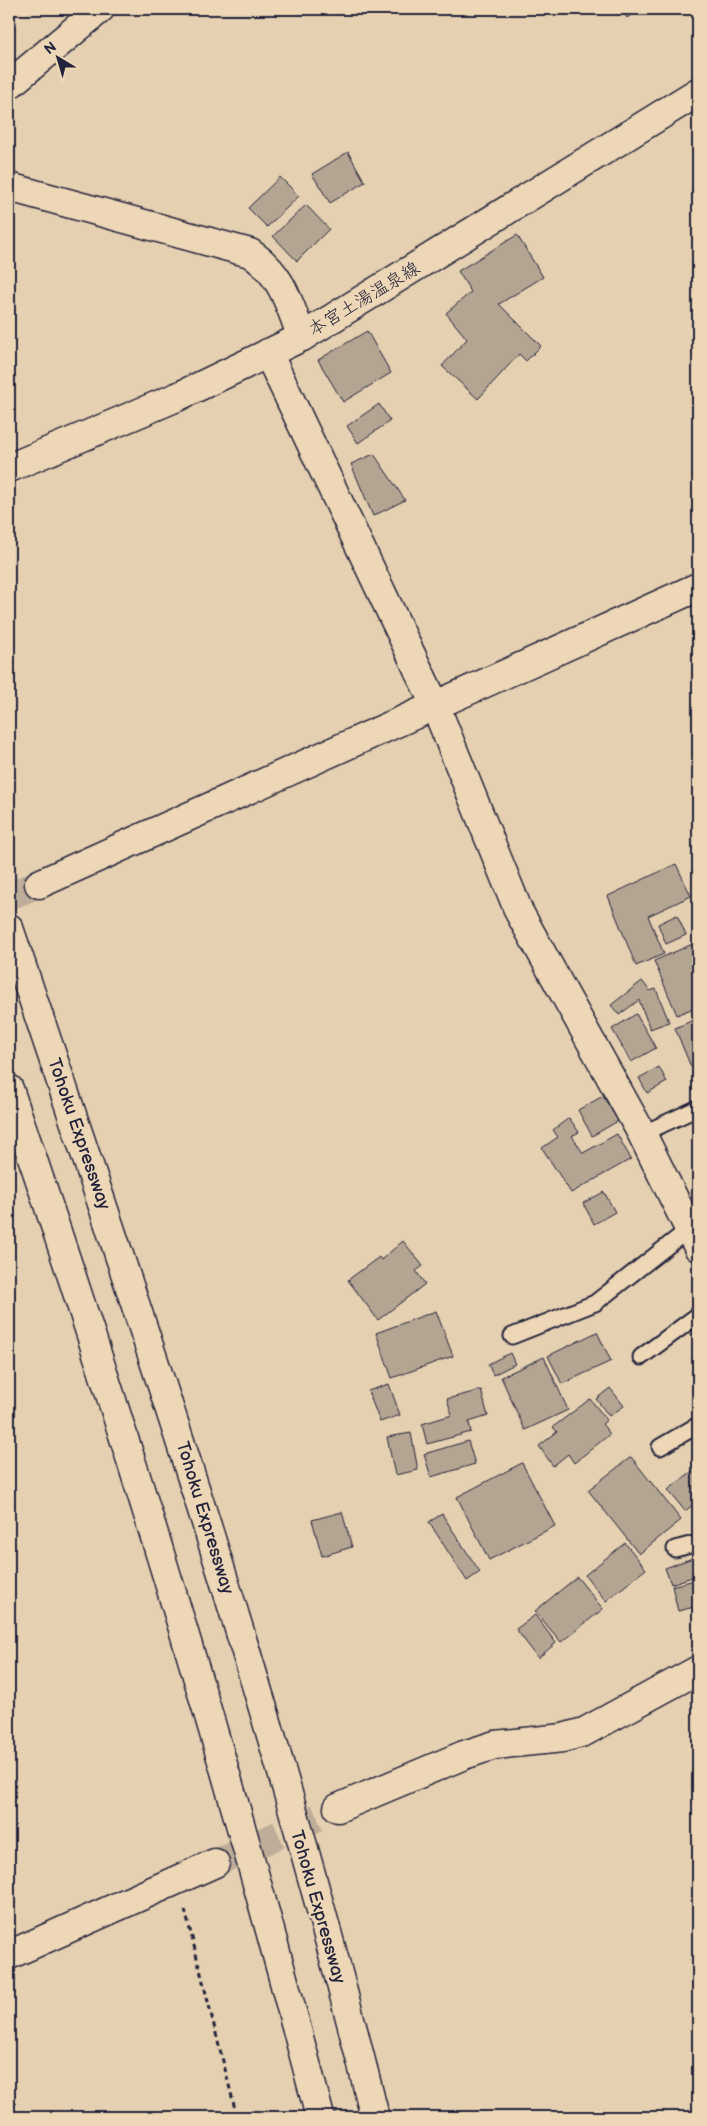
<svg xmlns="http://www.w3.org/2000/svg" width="707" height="2126" font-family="'Balsamiq Sans','Klee One',sans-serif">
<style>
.building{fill:#b4a593;stroke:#22223b}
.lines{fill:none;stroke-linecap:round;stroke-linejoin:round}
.street-tunnel{stroke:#bead99;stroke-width:28;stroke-dasharray:28 14;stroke-linecap:butt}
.lane-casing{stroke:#22223b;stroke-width:19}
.street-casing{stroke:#22223b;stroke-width:31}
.primary-casing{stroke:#22223b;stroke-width:31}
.highway-casing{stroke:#22223b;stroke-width:31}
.path{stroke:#22223b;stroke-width:3;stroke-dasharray:5 4;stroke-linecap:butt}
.lane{stroke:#edd7b6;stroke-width:15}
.street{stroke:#edd7b6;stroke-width:28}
.primary{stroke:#edd7b6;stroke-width:28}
.highway{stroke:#edd7b6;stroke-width:28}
.labels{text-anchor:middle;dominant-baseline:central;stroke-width:5;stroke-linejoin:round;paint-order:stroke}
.street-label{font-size:18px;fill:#22223b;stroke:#edd7b6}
</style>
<rect width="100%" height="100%" fill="#e5d0b1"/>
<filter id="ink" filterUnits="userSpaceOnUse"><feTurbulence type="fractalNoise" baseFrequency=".02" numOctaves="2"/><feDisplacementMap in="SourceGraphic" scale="10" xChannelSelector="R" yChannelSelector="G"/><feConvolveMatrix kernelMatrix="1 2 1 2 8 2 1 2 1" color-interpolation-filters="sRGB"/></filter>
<g filter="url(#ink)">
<g class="building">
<polygon points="620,9 640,9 627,18"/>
<polygon points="348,152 365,182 330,203 312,174"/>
<polygon points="280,177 299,196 267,227 248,208"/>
<polygon points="306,205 329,229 297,261 273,236"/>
<polygon points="517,235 543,277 499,304 541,346 526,361 519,354 478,399 442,366 467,339 446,313 471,292 458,271"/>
<polygon points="367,331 391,373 343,402 318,360"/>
<polygon points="379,404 390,421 358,443 347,426"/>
<polygon points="374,454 405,500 373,516 351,464"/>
<polygon points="676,864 691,896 648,916 664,954 636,966 608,896"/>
<polygon points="677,915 686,935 666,944 658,924"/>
<polygon points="697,942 698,1006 677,1015 654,961"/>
<polygon points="642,981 650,991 656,989 669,1022 650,1029 639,1000 619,1015 611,1005"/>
<polygon points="636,1014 656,1048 631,1062 612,1029"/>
<polygon points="698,1018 698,1064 691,1067 675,1028"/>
<polygon points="659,1067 667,1082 647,1093 639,1078"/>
<polygon points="603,1096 618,1121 592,1136 578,1110"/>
<polygon points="569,1118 579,1132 572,1136 583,1153 617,1134 631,1159 571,1193 542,1148 558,1137 553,1130"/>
<polygon points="604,1192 615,1212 594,1224 583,1203"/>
<polygon points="403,1241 423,1266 416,1271 425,1284 378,1320 348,1280 379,1257 381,1260"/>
<polygon points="436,1311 453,1356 392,1378 376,1333"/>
<polygon points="597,1332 611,1361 562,1384 548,1356"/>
<polygon points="510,1353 515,1364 493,1375 488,1364"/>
<polygon points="544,1357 568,1410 525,1430 501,1377"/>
<polygon points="389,1384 400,1415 380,1422 368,1391"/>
<polygon points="610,1388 624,1406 609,1416 596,1399"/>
<polygon points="481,1390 488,1416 469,1422 471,1432 427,1444 422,1424 452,1415 447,1399"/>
<polygon points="590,1399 607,1420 602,1424 610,1434 574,1463 568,1454 553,1466 539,1446 557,1432 553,1427"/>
<polygon points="411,1433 418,1470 395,1475 387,1437"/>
<polygon points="468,1441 475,1464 431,1477 424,1454"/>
<polygon points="631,1457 681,1520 639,1554 588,1490"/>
<polygon points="522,1463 555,1526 489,1560 457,1497"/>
<polygon points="696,1468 698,1471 698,1501 685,1511 668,1490"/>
<polygon points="342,1512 352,1547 322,1556 312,1520"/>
<polygon points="442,1514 480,1572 467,1581 429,1522"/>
<polygon points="625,1543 646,1569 606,1601 585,1575"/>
<polygon points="698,1556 698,1575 671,1584 665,1568"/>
<polygon points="577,1577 603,1609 561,1642 535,1611"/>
<polygon points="698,1579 698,1606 678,1611 672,1586"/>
<polygon points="535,1615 556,1643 538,1658 516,1629"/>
</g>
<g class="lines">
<g class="street-tunnel">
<polyline points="9,896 39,884"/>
<polyline points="215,1863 338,1808"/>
</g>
<g class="lane-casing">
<g id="lane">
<polyline points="642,1134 698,1108"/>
<polyline points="512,1336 595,1303 689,1229"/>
<polyline points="641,1357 698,1315"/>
<polyline points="660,1447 698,1425"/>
<polyline points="675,1549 698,1543"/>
</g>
</g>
<g class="street-casing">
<g id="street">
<polyline points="9,85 100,9"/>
<path d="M9 187 250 253C283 275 288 302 302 337"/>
<polyline points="268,353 435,705 519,912 642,1134 698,1247"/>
<polyline points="39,884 698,587"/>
<polyline points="338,1808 464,1755 495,1745 563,1738 584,1732 698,1670"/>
<polyline points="9,1955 215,1863"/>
</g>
</g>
<g class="primary-casing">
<polyline id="primary" points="9,468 177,397 302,337 698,92"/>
</g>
<g class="highway-casing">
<g id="highway">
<path d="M9 928C142 1321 276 1714 375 2117"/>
<path d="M9 1089C125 1428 230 1770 320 2117"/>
</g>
</g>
<polyline class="path" points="185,1910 237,2117"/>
<use href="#lane" class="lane"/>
<use href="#street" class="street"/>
<use href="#primary" class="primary"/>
<use href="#highway" class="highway"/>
</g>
</g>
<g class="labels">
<g class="street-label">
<text transform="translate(364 299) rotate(-31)">本宮土湯温泉線</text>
<text transform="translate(79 1134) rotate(71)">Tohoku Expressway</text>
<text transform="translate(205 1518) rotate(73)">Tohoku Expressway</text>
<text transform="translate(318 1907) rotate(74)">Tohoku Expressway</text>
</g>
</g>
<rect width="707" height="2126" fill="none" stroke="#edd7b6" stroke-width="30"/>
<rect x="15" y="15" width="677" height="2096" fill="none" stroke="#22223b" stroke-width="2" filter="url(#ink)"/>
<g transform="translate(58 58) rotate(322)" stroke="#edd7b6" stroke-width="4" paint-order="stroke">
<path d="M0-4L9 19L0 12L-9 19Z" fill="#22223b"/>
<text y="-8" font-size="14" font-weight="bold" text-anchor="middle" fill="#22223b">N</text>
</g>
</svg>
